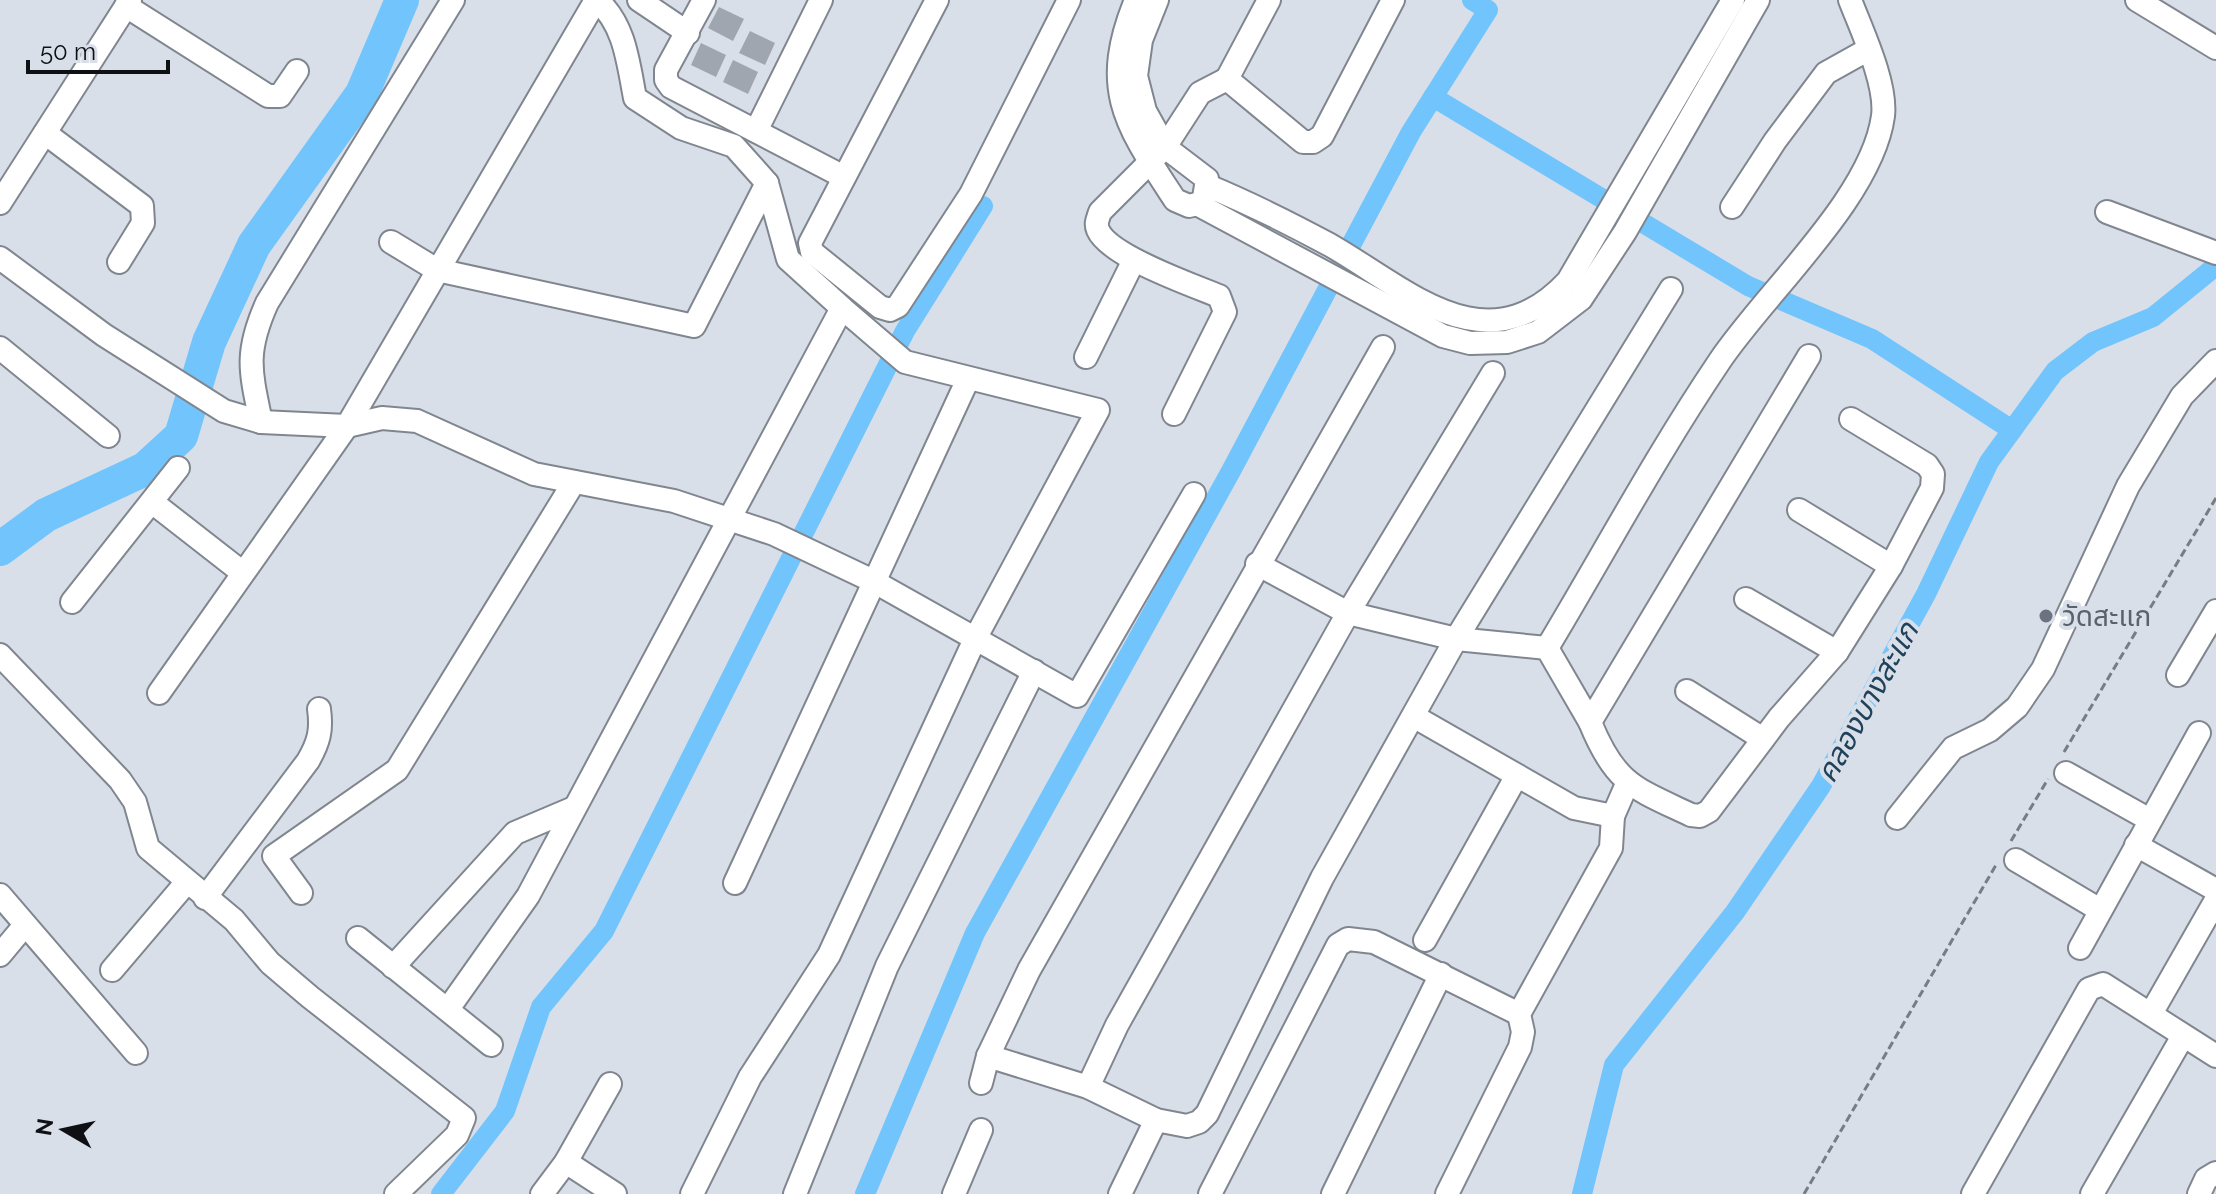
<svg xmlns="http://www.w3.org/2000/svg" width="2216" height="1194" font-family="Raleway,'Noto Sans Thai',sans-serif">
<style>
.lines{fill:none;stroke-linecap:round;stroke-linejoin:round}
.canal{stroke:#71c4fc;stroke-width:20}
.river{stroke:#71c4fc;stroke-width:34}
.building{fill:#a0a6b0}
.minor-casing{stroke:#80868f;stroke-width:26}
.path{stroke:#787c83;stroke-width:3;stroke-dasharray:8 4;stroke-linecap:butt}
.minor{stroke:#fff;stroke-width:22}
.worship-dot{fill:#6b7280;stroke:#d9dfe9;stroke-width:3}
.labels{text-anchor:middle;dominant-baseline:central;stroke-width:8;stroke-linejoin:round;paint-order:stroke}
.worship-label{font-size:28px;fill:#5b616d;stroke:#d9dfe9;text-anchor:start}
.water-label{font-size:30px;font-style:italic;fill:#1f425a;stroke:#d9dfe9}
</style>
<rect width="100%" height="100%" fill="#d9dfe9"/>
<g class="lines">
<g class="canal">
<polyline points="1433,97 1748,286 1872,339 2012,430"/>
<polyline points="441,1194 505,1111 541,1007 604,931 905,331 983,206"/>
<polyline points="865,1194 975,933 1231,471 1411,132 1488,10 1472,0"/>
<polyline points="1582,1194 1614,1065 1735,912 1821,786 1926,594 1989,462 2055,371 2093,342 2153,317 2216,266"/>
</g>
<polyline class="river" points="0,549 46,515 145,469 181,436 209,342 254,245 362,94 402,0"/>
</g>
<g class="building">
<polygon points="719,7 744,19 733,41 708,28"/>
<polygon points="750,31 775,43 765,65 739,53"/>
<polygon points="701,43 726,55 716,77 691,65"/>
<polygon points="733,60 758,72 748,94 723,82"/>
</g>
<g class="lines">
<g class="minor-casing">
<g id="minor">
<polyline points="639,0 688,33"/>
<polyline points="704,0 666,70 666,80 671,87 844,177"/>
<polyline points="937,0 810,243 812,252 880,307 890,310 898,306 971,194 1069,0"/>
<path d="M1136 0C1099 90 1126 125 1175 200L1189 206 1197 204 1443 336 1470 343 1507 342 1538 332 1581 299 1625 232 1758 0"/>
<polyline points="1157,0 1141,40 1136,76 1145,111 1165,147 1207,179 1204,198"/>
<polyline points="2137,0 2216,48"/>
<polyline points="126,6 268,96 280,96 297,71"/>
<polyline points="1227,79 1269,0"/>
<polyline points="756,131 821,0"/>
<polyline points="45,133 142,206 143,223 119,262"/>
<path d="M1208 186C1249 203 1291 224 1330 245 1407 289 1486 369 1568 281L1733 0"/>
<polyline points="0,203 130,0"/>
<polyline points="1732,207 1775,141 1826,73 1869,49"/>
<polyline points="2107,212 2216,253"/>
<polyline points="391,242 437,270 694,326 767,183"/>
<polyline points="0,258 104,335 224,411 261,422 347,426 382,418 417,421 534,474 674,501 774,534 873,581 1077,696 1194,494"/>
<polyline points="0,348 108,436"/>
<path d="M1809 356 1590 722C1615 784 1634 788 1691 815L1700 816 1709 811 1779 718 1837 652 1891 566 1932 488 1933 474 1927 465 1851 419"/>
<polyline points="1086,357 1134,260"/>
<path d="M1174 414 1225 312 1219 296C1192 285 1109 256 1098 230 1095 223 1098 219 1100 212L1165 147 1200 93 1227 79 1303 142H1313L1322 136 1393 0"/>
<path d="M261 422C250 370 245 352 267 303L453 0"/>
<polyline points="152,502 243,573"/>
<polyline points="1799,510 1891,566"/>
<polyline points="1257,564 1348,613 1456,639 1547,648 1590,722"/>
<polyline points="1746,599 1837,652"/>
<polyline points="72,602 178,468"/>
<path d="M1547 648C1604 553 1657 454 1719 362 1764 294 1872 198 1883 116 1887 84 1862 31 1850 0"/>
<polyline points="0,655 120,780 135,802 148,848 234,920 270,963 310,997 464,1118 457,1135 396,1194"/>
<polyline points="2178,675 2216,611"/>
<polyline points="1687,691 1763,739"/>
<polyline points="159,693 347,426 596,0"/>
<polyline points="1415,717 1574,808 1613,816 1627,784"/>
<polyline points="2066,773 2150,820"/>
<polyline points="1897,818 1953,748 1990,730 2017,707 2043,669 2128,486 2182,396 2216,361"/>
<polyline points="2136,845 2216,890"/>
<polyline points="2016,860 2100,910"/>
<polyline points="735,883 968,379"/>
<polyline points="301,893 274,856 397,770 574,482"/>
<polyline points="0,895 136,1053"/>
<path d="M205 898 308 761C319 742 322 730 319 709"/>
<polyline points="358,938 491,1045"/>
<polyline points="1425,940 1516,777"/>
<polyline points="2080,948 2199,733"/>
<polyline points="0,955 25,925"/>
<polyline points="393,967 515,833 574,808"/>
<polyline points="112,970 186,883"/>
<path d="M448 1009 528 896 842 308 788 259 767 183 734 146 681 128 635 98C628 62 625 25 597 0"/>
<polyline points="2152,1012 2216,900"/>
<polyline points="988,1056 1088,1087 1156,1120 1187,1126 1199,1122 1207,1114 1322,878 1456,639 1671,289"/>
<polyline points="981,1083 988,1056 1029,970 1383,347"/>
<polyline points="1088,1087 1117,1025 1348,613 1493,373"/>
<polyline points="566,1162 615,1194"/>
<polyline points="542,1194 566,1162 610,1084"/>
<polyline points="692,1194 750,1077 829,955 976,637 1098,410 905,362 842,308"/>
<polyline points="795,1194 887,966 1034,671"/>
<polyline points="954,1194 981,1130"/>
<polyline points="1120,1194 1156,1120"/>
<polyline points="1210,1194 1338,945 1348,939 1374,942 1519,1014"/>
<polyline points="1333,1194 1441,974"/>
<polyline points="1447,1194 1520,1047 1523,1032 1519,1014 1611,848 1613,816"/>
<polyline points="1973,1194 2089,989 2103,984 2216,1056"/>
<polyline points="2092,1194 2183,1036"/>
<polyline points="2199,1194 2206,1179 2216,1173"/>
</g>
</g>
<g class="path">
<polyline points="2064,752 2216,498"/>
<polyline points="2011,841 2048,779"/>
<polyline points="1804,1194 1996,865"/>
</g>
<use href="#minor" class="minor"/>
</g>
<circle class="worship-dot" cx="2046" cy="616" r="8"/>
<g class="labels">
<g class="worship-label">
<text x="2062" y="616">วัดสะแก</text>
</g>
<g class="water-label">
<text transform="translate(1867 702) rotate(-61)">คลองบางสะแก</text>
</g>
</g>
<g transform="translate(64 1130) rotate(279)" stroke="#d9dfe9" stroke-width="6" paint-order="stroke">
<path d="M0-6L14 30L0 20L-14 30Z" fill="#0e1013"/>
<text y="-12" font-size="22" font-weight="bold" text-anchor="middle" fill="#0e1013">N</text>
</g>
<path d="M28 60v12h140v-12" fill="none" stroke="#0e1013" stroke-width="4"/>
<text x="40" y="60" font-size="24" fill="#0e1013" stroke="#d9dfe9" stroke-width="6" paint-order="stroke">50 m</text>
</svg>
